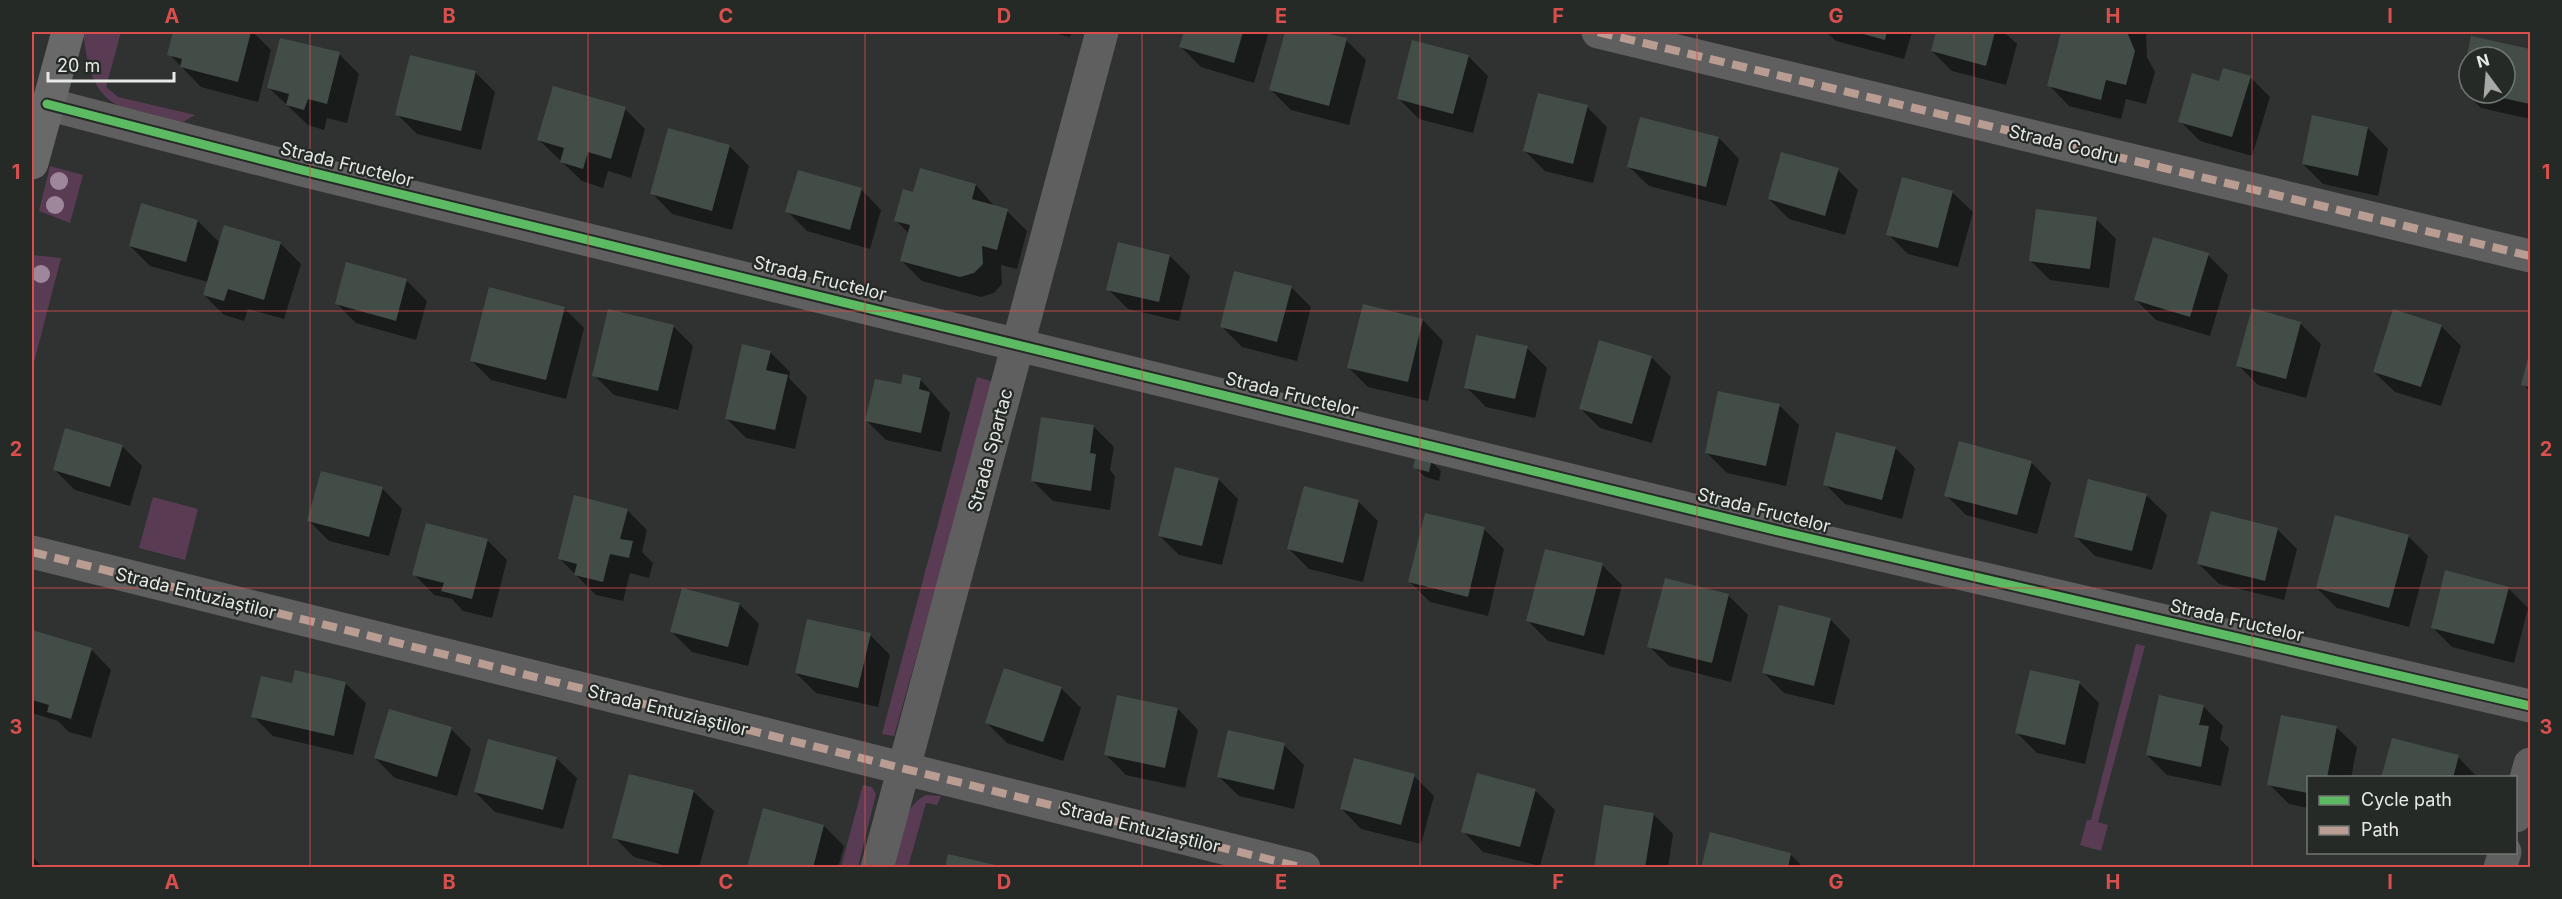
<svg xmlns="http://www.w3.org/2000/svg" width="2562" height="899" font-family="Inter,sans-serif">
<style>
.green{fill:#593c54}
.shadow{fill:#0007;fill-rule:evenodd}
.building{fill:#434d47}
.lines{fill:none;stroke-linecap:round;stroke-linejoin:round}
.street{stroke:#605f60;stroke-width:33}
.secondary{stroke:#6a696a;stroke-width:33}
.quiet{stroke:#b99d93;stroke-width:8;stroke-dasharray:15 8;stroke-linecap:butt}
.cycleway-casing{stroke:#252a26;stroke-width:13}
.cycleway{stroke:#5cba63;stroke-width:9}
.tree{fill:#9f879b}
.grid{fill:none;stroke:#d94f4e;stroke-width:1.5;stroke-opacity:0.55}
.labels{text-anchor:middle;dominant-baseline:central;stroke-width:4.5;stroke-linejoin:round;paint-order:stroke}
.street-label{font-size:18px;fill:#e6e9e6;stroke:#252a26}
.neatline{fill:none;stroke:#d94f4e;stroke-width:2}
.grid-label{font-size:20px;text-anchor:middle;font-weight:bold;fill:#d94f4e}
</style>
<rect width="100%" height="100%" fill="#303231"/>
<g class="green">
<path d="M83 32H121L106 87 118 97 195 115 183 122 117 105C90 90 87 60 83 32Z"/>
<polygon points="50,166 83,175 70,223 39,211"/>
<polygon points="32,255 61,258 32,370"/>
<polygon points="977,377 994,382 894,736 882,734"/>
<polygon points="153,497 198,509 185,560 139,548"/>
<polygon points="2136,644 2145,646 2098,822 2108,825 2101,851 2080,845 2087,820 2091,820"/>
<polygon points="863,785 872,787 876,794 858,867 841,867"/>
<path d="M926 795 941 796 937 805 926 803 908 867 893 868C899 842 901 807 926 795Z"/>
</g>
<g class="shadow">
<polygon points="175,32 253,32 271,50 258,102 201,87 169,54"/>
<polygon points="1049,32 1072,32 1070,37"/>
<polygon points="1186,32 1264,32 1268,35 1254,83 1201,67 1181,47"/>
<polygon points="1286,32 1315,32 1346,40 1366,60 1349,125 1291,110 1271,90"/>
<polygon points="1826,32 1912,32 1904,59 1836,41"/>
<polygon points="1937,32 2004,32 2017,44 2006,85 1952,71 1932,51"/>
<polygon points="2063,32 2146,32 2147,57 2155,72 2146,104 2126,99 2121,119 2069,106 2049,85"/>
<path d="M2472 38 2530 50V119L2481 108 2461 88ZM2469 57H2505V93H2469Z"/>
<polygon points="339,54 359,74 347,123 327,118 324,130 308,125 269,88"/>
<polygon points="1468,56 1488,76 1473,133 1419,119 1399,99"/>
<polygon points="475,72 495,92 481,150 417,134 397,114"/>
<polygon points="2250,77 2270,97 2252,156 2200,141 2180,121 2220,83"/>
<polygon points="1587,107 1607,127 1593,183 1545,171 1525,151"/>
<polygon points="625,109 645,129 631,178 608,171 603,188 582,181 539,140"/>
<polygon points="1641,118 1719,138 1739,159 1726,206 1649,186 1628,166"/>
<polygon points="2368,128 2388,149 2378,196 2323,184 2303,164"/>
<polygon points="729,146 749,166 732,230 672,214 652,193"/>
<polygon points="1838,170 1858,190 1845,235 1789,219 1769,199"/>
<polygon points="976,185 995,207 1007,211 1027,231 1017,269 1001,265 1002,284 994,293 981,297 922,281 902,261 909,234 896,220 914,194"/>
<polygon points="861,189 881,210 870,249 807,231 787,211"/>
<polygon points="1952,192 1973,212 1958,267 1908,254 1888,234"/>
<polygon points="2096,219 2116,239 2109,288 2050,280 2030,260"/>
<polygon points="198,221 220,243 225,227 281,244 301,264 284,319 248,309 244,321 224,315 204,295 208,282 150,266 130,246"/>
<polygon points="2208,255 2228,275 2210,336 2156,320 2136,300"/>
<polygon points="1170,256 1190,276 1179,321 1128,309 1108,289"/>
<polygon points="348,264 407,281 427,301 416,340 356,323 336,303"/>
<polygon points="1291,287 1311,307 1297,361 1242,347 1222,327"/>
<polygon points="1364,306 1423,320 1443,341 1428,401 1368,387 1348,367"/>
<polygon points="564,308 584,328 566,399 491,380 471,360"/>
<polygon points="2253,310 2301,324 2321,344 2306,398 2258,385 2238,365"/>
<polygon points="673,326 693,346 678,410 614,395 594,375"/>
<polygon points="2441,326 2461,346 2441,406 2395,392 2374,372"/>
<polygon points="1527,348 1547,368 1535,418 1486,407 1466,387"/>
<polygon points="770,352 790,372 789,378 807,397 795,449 746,438 726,418"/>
<polygon points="2530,352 2530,392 2523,384"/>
<polygon points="1651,357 1671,377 1652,443 1600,428 1580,408"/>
<polygon points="920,379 950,413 941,452 886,440 866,420 903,386"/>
<polygon points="1779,405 1799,425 1786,486 1727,473 1707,453"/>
<polygon points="1093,426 1114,447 1110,470 1115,476 1110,510 1053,501 1033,481"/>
<polygon points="122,446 142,466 130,506 75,490 55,470"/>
<polygon points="1895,448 1915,468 1902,519 1845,504 1825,484"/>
<polygon points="1431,461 1441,471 1439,481 1425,477 1415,467"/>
<polygon points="2031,462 2051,483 2037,534 1966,515 1946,495"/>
<polygon points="1218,479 1238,499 1222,565 1179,555 1159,535"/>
<polygon points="382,488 402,509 389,556 329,541 309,521"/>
<polygon points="2146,495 2167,515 2152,570 2095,556 2075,536"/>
<polygon points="1358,501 1378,521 1363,582 1309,569 1289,549"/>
<polygon points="627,510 647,530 642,552 653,563 649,578 630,573 623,601 596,595 559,558"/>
<polygon points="1484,529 1504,549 1488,616 1430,602 1410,582"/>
<polygon points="2277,529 2297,549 2284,600 2219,584 2199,564"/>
<polygon points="2408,536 2428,556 2409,627 2337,608 2317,588"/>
<polygon points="487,540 507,560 492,618 463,611 452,599 434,595 414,574"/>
<polygon points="1602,565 1622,585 1604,655 1548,641 1528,621"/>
<polygon points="2508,588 2528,608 2514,663 2452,647 2432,627"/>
<polygon points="1728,595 1748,615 1731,682 1669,666 1649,646"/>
<polygon points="739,604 759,624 748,666 692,652 672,632"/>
<polygon points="1830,619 1850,640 1834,705 1784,693 1764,673"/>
<polygon points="32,632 91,649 111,670 91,738 69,732 58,721 32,713"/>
<polygon points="870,635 890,655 878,707 816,693 796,673"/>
<polygon points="345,683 366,703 353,755 273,736 253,716 293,685"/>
<polygon points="2079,683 2099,703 2085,764 2037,753 2017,733"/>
<polygon points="1061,688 1081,708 1063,761 1007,743 987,723"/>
<polygon points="2203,706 2223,726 2220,739 2229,748 2221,786 2167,775 2147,755"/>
<polygon points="1178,709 1198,730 1185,788 1126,775 1106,755"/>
<polygon points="2336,727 2357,747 2351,778 2308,778 2308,808 2289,804 2269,784"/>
<polygon points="451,729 471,749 457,796 395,778 375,758"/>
<polygon points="1284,745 1304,765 1294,809 1239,796 1218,776"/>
<polygon points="2458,757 2478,778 2383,778"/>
<polygon points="556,758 577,778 563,829 495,812 475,792"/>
<polygon points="1414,776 1434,796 1421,844 1361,829 1341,808"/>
<polygon points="1535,790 1555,810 1540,866 1483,852 1463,831"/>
<polygon points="693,791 714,811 699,868 674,868 634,857 614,837"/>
<polygon points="1653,814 1673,834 1668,868 1595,868"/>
<polygon points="824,826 844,846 838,868 749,866"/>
<polygon points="1791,855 1804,868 1702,868"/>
<polygon points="32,856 43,868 32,868"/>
</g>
<g class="building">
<polygon points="173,32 251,32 238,82 180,67 182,59 167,55"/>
<polygon points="1184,32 1243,32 1234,63 1179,47"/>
<polygon points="1285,32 1321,32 1347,38 1329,106 1269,90"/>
<polygon points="1856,32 1887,32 1885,40"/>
<polygon points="1936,32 1995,32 1986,66 1931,51"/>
<polygon points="2061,32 2127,32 2135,51 2126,85 2106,80 2101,100 2047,86"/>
<polygon points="2471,36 2530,49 2530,104 2484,94 2505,93 2505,57 2469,57 2469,91 2460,89"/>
<polygon points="280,38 340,52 327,104 308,99 304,110 286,105 289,94 267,88"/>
<polygon points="1412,40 1469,55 1453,114 1397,99"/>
<polygon points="410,55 476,71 461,131 395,115"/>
<polygon points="2223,68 2251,76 2232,137 2178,122 2192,73 2219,81"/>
<polygon points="553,86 626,107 611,159 588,152 583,169 560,162 564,148 537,140"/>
<polygon points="1538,93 1588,105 1573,164 1523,151"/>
<polygon points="2312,115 2368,127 2358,176 2302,164"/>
<polygon points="1640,117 1719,137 1706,187 1627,167"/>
<polygon points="668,128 730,145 712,211 650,194"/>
<polygon points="1781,152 1839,168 1825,216 1768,199"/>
<polygon points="920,168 976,184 972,199 1008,209 997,250 982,246 983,264 974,273 960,277 900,261 910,225 894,221 903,189 913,192"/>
<polygon points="798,170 862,188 850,230 785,212"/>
<polygon points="1902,177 1953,191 1938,248 1886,235"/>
<polygon points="141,203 198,220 186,262 129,246"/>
<polygon points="2036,209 2097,217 2090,269 2029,261"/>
<polygon points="224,225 281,242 264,300 228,289 224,301 203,295"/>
<polygon points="2153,237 2209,253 2190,317 2134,300"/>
<polygon points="1118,242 1170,255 1159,302 1106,290"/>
<polygon points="346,262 407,279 396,321 335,304"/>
<polygon points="1234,271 1292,286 1277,342 1220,327"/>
<polygon points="489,287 565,307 546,380 470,361"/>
<polygon points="1363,304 1423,319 1408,382 1347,368"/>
<polygon points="2252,308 2301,322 2286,379 2236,366"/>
<polygon points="608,309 674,325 658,391 592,376"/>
<polygon points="2393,309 2442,325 2421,387 2373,372"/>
<polygon points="1476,335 1528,346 1515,399 1464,388"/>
<polygon points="1599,340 1652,356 1632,424 1579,409"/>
<polygon points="742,344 771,351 766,370 788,375 775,430 725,419"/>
<polygon points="2530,350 2530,387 2521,385"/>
<polygon points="903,374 921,378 919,389 930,392 921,433 865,421 875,379 901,384"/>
<polygon points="1718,391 1780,404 1766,466 1705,453"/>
<polygon points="1041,417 1094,425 1090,453 1096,454 1091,491 1031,481"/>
<polygon points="65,428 123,445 110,487 53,470"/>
<polygon points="1836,432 1896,447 1882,500 1823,485"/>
<polygon points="1959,441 2032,461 2017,515 1944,496"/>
<polygon points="1416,455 1432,459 1429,472 1413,468"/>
<polygon points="1175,467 1219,478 1202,546 1158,536"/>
<polygon points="321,471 383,487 369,537 307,521"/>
<polygon points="2088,479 2147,494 2132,551 2074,537"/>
<polygon points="1304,486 1359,500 1343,563 1287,549"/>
<polygon points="574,495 628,509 620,539 633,541 629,558 610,554 603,582 574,575 577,564 558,559"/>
<polygon points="2211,511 2278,528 2265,581 2197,564"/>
<polygon points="1425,513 1485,527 1468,597 1408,582"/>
<polygon points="2335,515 2409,535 2389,608 2316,588"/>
<polygon points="426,523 488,539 472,599 441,591 444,583 412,575"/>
<polygon points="1545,549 1603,563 1584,636 1526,621"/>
<polygon points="2445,570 2509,587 2494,644 2431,628"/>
<polygon points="1665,578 1729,594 1712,663 1647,647"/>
<polygon points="682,588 740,603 728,647 670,632"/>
<polygon points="1779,605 1831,618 1814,686 1762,673"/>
<polygon points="807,619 871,633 858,688 795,673"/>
<polygon points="32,630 92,648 71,719 47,712 49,705 32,700"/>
<polygon points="1004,668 1062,687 1043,742 985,723"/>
<polygon points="295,670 346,682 334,736 251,717 261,676 292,683"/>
<polygon points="2030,670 2080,681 2065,745 2015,733"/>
<polygon points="1117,695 1178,708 1165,768 1104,755"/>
<polygon points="2159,695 2204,705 2199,725 2209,726 2201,767 2146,755"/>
<polygon points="389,709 452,727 437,777 374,758"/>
<polygon points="2281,715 2337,726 2327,778 2308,778 2308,793 2267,785"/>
<polygon points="1228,730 1285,743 1274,790 1217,777"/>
<polygon points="2392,738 2459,755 2453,778 2381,778"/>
<polygon points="488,739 557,757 543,810 474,792"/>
<polygon points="1354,758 1415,774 1401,825 1340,809"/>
<polygon points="1477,773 1536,789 1520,847 1461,832"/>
<polygon points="629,774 694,790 678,854 612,838"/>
<polygon points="1604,805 1654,813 1645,868 1594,868"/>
<polygon points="763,808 824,825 813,868 747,867"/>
<polygon points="1710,832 1791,853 1788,868 1701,868"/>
<polygon points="948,854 1004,867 1004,868 945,868"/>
</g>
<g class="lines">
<g class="street">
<polyline points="1598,32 2530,256"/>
<polyline points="47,104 302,170 1787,533 2530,706"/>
<polyline points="32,552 1304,868"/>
<polyline points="2516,816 2530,764"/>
<polyline points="877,868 1102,32"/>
<polyline points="2500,868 2505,852"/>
</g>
<polyline class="secondary" points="32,163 68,32"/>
<g class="quiet">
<polyline points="1598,32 2530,256"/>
<polyline points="32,552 1304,868"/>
</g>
<g class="cycleway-casing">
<polyline id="cycleway" points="47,104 302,170 1787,533 2530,706"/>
</g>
<use href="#cycleway" class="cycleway"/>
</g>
<g class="tree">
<circle cx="59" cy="181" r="9"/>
<circle cx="55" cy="205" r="9"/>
<circle cx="41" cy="274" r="9"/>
</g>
<path class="grid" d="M310 32V868M588 32V868M865 32V868M1142 32V868M1420 32V868M1697 32V868M1974 32V868M2252 32V868M32 311H2530M32 588H2530"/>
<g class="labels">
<g class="street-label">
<text transform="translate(2064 144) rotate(14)">Strada Codru</text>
<text transform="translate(347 164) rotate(14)">Strada Fructelor</text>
<text transform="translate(820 278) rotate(14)">Strada Fructelor</text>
<text transform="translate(1292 394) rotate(14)">Strada Fructelor</text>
<text transform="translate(990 450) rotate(-75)">Strada Spartac</text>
<text transform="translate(1764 510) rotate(14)">Strada Fructelor</text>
<text transform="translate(196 593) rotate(14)">Strada Entuziaștilor</text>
<text transform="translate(2237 620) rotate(13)">Strada Fructelor</text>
<text transform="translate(668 710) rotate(14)">Strada Entuziaștilor</text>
<text transform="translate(1140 827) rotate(14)">Strada Entuziaștilor</text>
</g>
</g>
<rect width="2562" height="899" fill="none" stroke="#252a26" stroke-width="66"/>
<rect x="2307" y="776" width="210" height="78" fill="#252a26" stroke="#727673" stroke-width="1.5"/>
<rect x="2319" y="796" width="30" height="9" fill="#5cba63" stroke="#727673" stroke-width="1.5"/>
<text x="2361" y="806" font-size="18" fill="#e6e9e6">Cycle path</text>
<rect x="2319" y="826" width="30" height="9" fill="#b99d93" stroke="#727673" stroke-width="1.5"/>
<text x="2361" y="836" font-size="18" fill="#e6e9e6">Path</text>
<g transform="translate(2487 75) rotate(344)"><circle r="28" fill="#252a26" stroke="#727673" stroke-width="1.5"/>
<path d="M0-4.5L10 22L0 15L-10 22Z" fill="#a6a9a7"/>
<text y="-9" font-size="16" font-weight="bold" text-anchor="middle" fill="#e6e9e6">N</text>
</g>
<path d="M48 72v9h126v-9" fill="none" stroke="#e6e9e6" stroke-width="3"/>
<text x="57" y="72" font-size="18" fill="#e6e9e6" stroke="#252a26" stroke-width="4.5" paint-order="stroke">20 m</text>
<rect x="33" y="33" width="2496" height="833" class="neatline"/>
<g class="grid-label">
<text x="172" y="23">A</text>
<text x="449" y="23">B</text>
<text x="726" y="23">C</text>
<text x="1004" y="23">D</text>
<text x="1281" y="23">E</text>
<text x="1558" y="23">F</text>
<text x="1836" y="23">G</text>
<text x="2113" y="23">H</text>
<text x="2390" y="23">I</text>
<text x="16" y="179">1</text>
<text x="2546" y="179">1</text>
<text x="16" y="456">2</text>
<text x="2546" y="456">2</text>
<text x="16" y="734">3</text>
<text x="2546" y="734">3</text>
<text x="172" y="889">A</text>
<text x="449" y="889">B</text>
<text x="726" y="889">C</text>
<text x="1004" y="889">D</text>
<text x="1281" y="889">E</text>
<text x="1558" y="889">F</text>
<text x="1836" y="889">G</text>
<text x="2113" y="889">H</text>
<text x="2390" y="889">I</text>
</g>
</svg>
